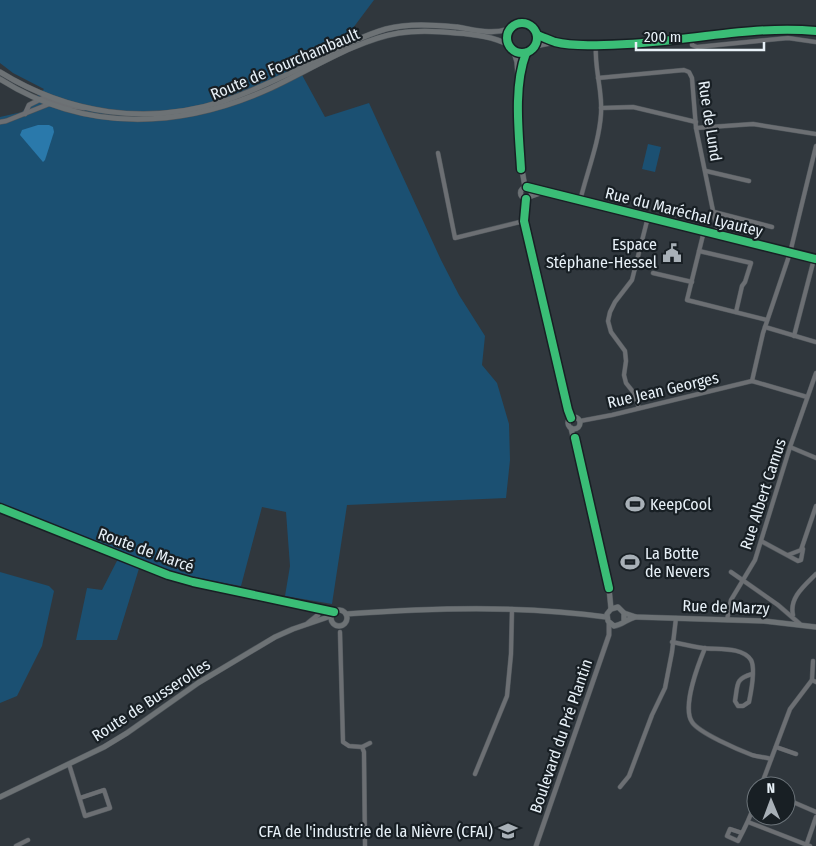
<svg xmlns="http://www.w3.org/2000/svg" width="816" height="846" font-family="'Fira Sans Condensed',sans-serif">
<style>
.green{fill:#1b5072}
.water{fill:#2a79ab}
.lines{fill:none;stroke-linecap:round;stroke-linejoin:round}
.minor-casing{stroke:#4e555a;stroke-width:5}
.tertiary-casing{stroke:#4e555a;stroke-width:5.5}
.secondary-casing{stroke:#4e555a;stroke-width:6}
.minor{stroke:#6c6f73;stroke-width:4}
.tertiary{stroke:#6c6f73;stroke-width:4.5}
.secondary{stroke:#6d7275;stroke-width:5}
.cycleway-casing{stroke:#181f24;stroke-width:11}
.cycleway{stroke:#3abd76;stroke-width:8}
.labels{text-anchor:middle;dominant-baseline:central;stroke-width:4.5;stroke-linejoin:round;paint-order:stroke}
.street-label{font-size:16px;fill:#e8f1f8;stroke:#181f24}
.poi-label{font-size:16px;fill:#e8f1f8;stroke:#181f24;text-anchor:end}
</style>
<rect width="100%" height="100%" fill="#30373d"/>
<g class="green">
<polygon points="0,0 374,0 344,40 296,64 325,117 369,103 441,260 459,295 485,336 482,365 497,383 509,424 510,460 506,498 347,505 332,604 285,596 290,566 286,512 262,507 241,586 179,575 141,562 117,640 76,640 87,588 102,590 121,553 0,505 0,117 22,112 44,89 13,73 0,63"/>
<polygon points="648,144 661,147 655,172 642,169"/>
<polygon points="0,572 49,586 54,591 42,646 17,696 0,703"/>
</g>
<polygon class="water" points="38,125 49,125 53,127 54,132 45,160 43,162 20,135 22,130"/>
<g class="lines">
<g class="minor-casing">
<g id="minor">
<polyline points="692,39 692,45 697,47 788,38 816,42"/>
<polyline points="598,78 684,70 689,72 692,78 696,128 718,235"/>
<polyline points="601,108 633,107 696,122"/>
<polyline points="696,128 753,124 816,134"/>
<polyline points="438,153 455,238 524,221"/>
<polyline points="706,171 749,181"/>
<polyline points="527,187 816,259"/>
<polyline points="530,197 544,192"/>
<path d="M580 201C587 172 599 143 601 114 603 91 594 69 596 45"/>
<polyline points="714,212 772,227"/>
<polyline points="704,231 687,300 767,320"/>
<polyline points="699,251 751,263 745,282 742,286 736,312"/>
<polyline points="653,273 692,282"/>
<polyline points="765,327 816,342"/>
<polyline points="794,336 814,259"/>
<polyline points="752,381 763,333 790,253 816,146"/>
<polyline points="752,381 807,397"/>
<polyline points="639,408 634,393 626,383 624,375 626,361 625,351 611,332 608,321 610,312 615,302 632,280 648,217"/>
<polyline points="580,421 612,415 752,381"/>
<polyline points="790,447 816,458"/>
<polyline points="761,541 798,561 801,560 803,549"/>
<polyline points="788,555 801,550 816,506"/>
<polyline points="731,572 778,605 800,624"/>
<path d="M793 615C789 598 804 586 816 574"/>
<polyline points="727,620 731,600 755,560 790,447 816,373"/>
<polyline points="340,632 343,742 349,746 362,747 364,752 365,846"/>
<path d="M672 642C683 644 693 647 703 648 716 650 742 646 751 660 756 669 751 692 749 702L743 706H738L735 701C738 684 735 679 752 674"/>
<path d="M705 648C698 665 682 707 692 722 699 733 739 750 752 755 758 757 765 757 771 759"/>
<polyline points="812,680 813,661"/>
<polyline points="362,747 370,743"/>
<polyline points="776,747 796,754"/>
<polyline points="69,764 85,816 110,808 104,790 80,798"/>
<polyline points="475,774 507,696 511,654 512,609"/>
<polyline points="761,786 790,709 812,680 816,682"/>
<polyline points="620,787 629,776 652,715 665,688 672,652 676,618"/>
<polyline points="786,799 816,812"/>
<polyline points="748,822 810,846"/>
<path d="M742 833 730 829 727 836 738 841C745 828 751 815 756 801"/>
<polyline points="16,846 28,840"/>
<polyline points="806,846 816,817"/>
</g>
</g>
<g class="tertiary-casing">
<g id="tertiary">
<polyline points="25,114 29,105 43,98 64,105 84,108"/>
<polyline points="0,122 6,121 49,104"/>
<polyline points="0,508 168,575 193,582 334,612"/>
<polyline points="308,623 318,615 319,609"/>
<polyline points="536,846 609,635 609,623"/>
</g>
</g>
<g class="secondary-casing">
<g id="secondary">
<polyline points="537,35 555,42"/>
<path d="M535 46C541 32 532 22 517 23L509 29 506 41 514 52 521 54 529 52 535 46 555 42 589 45H619L766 31 800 29 816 31"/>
<polyline points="514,52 517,62 518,76"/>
<path d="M0 72C68 114 147 126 224 101 249 93 273 81 297 70 326 56 355 38 386 29 410 23 433 25 457 27 476 30 491 35 509 29"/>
<path d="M0 79C85 133 181 129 271 88 310 70 356 40 399 33 418 30 437 31 456 33 473 34 491 36 507 44"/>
<path d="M525 187C518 151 512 88 526 53"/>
<circle cx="526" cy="193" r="5.5"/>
<polyline points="526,199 524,221 568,410 571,418"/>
<circle cx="574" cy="423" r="6"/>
<polyline points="571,428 609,588 611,609"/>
<circle cx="339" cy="618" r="8"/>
<polyline points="624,613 636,617 764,621 816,627"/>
<path d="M346 614C432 608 521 605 606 617"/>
<path d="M624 620V613L618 607 611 609 607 614 608 621 614 626C622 625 627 619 635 617"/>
<polyline points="0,797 104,747 127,733 198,683 275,637 293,629 331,616"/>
</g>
</g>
<use href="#minor" class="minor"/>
<use href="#tertiary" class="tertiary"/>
<use href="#secondary" class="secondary"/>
<g class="cycleway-casing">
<g id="cycleway">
<circle cx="522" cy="38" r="15"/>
<path d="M537 35C543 37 549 40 555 42 575 47 606 45 627 44 688 41 755 25 816 31"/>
<path d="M521 169C519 134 513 87 526 53"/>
<polyline points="527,187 816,259"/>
<polyline points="526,199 524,221 568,410 571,418"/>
<polyline points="575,438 609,588"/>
<polyline points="0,508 168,575 193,582 334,612"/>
</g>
</g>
<use href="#cycleway" class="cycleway"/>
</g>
<defs>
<g id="civic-bare" transform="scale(1.5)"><path d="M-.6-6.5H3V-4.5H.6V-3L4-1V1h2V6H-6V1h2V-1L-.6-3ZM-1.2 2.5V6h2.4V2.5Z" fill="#a8b0b7" stroke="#181f24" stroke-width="2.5" paint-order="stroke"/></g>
<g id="stadium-bare" transform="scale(1.5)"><path d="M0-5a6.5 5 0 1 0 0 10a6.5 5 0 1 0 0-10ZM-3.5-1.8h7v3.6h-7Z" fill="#a8b0b7" stroke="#181f24" stroke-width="2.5" paint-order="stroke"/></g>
<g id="university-bare" transform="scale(1.5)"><path d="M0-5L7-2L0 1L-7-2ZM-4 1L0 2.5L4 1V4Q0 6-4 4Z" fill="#a8b0b7" stroke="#181f24" stroke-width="2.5" paint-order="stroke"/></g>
</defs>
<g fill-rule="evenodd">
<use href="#civic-bare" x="672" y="253"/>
<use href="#stadium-bare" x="635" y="504"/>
<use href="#stadium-bare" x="630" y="562"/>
<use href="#university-bare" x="508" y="831"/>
</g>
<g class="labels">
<g class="street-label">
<text transform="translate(285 64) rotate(-23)">Route de Fourchambault</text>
<text transform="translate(710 121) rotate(81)">Rue de Lund</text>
<text transform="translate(684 212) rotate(14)">Rue du Maréchal Lyautey</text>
<text transform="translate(663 390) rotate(-13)">Rue Jean Georges</text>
<text transform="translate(763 494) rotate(-72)">Rue Albert Camus</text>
<text transform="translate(146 550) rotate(20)">Route de Marcé</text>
<text transform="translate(726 607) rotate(2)">Rue de Marzy</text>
<text transform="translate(151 700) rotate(-33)">Route de Busserolles</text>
<text transform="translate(561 736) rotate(-71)">Boulevard du Pré Plantin</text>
</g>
<g class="poi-label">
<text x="657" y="244">Espace<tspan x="657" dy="18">Stéphane-Hessel</tspan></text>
<text x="650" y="504" text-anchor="start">KeepCool</text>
<text x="645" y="553" text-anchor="start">La Botte<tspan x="645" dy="18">de Nevers</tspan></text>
<text x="493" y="831">CFA de l'industrie de la Nièvre (CFAI)</text>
</g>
</g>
<g transform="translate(771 801) rotate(359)"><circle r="24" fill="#181f24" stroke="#6b7379"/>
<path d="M0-4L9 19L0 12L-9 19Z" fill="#a8b0b7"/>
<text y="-8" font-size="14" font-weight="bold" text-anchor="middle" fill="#e8f1f8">N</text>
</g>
<path d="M636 42v8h128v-8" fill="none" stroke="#e8f1f8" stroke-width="2.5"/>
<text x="644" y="42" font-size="15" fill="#e8f1f8" stroke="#181f24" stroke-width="4" paint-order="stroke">200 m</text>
</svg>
